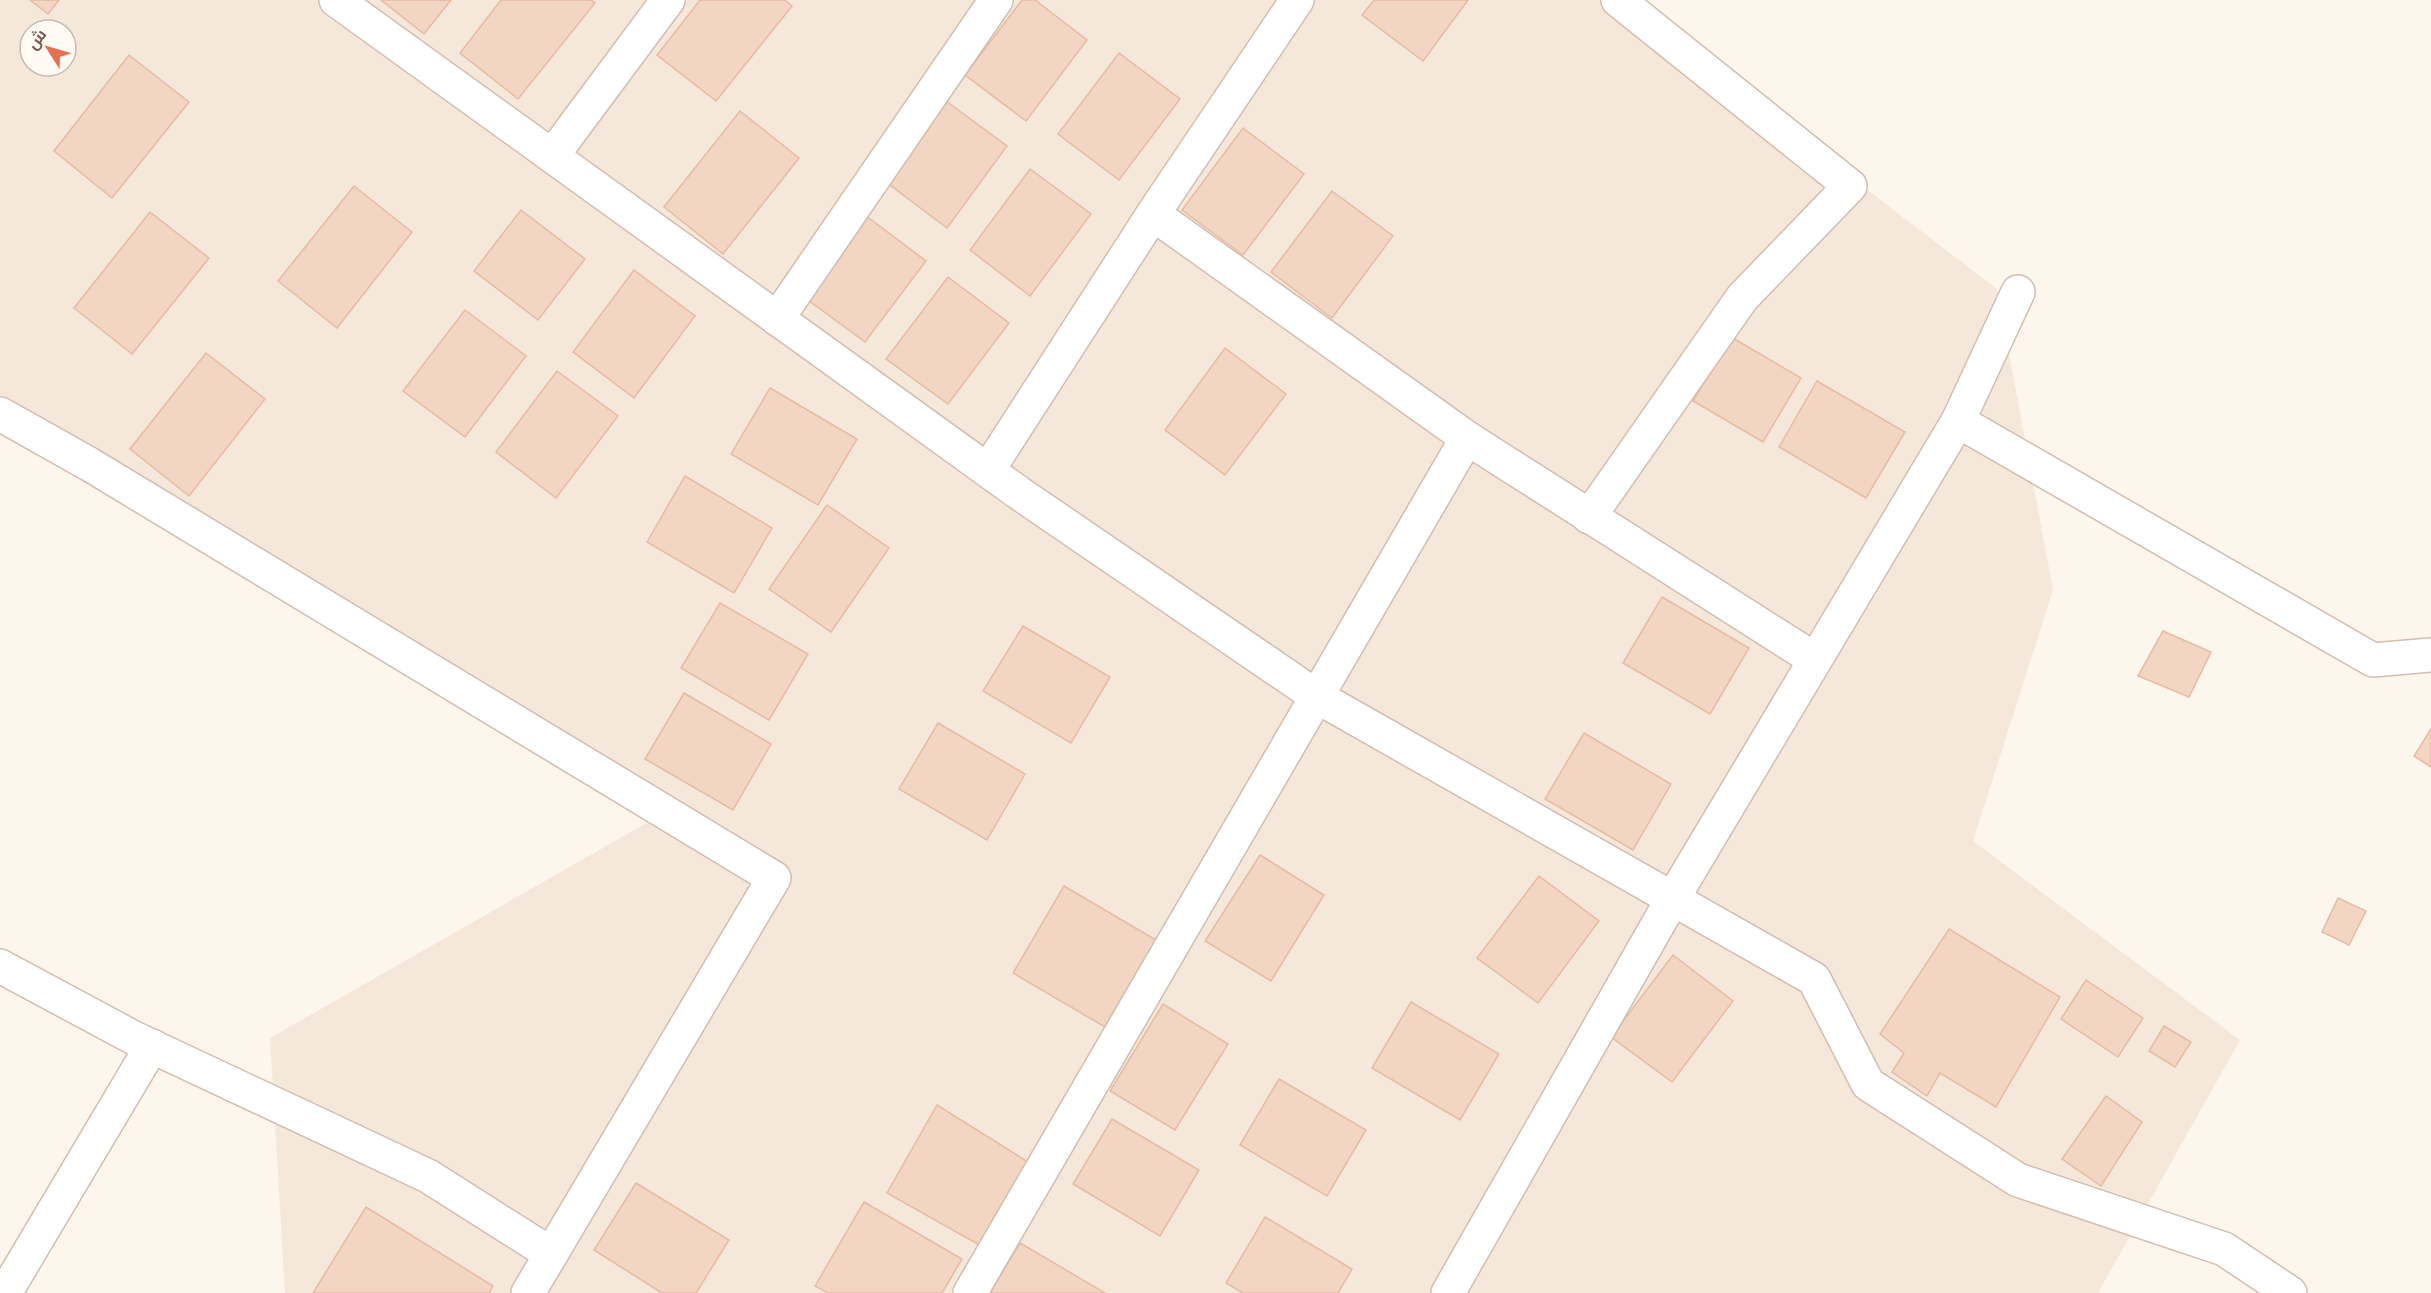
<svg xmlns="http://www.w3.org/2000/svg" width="2431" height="1293" font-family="Poppins,Cairo,sans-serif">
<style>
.residential{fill:#f5e8da;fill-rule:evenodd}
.building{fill:#f3d5c3;stroke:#e6bba3;stroke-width:1.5}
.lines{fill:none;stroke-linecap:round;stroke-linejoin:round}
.minor-casing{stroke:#d1beb0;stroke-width:36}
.minor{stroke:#fff;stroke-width:33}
</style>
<rect width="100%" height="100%" fill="#fdf6ec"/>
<path class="residential" d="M0 0H1619L1997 289 2053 590 1973 841 2240 1040 2098 1293H285L270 1038 664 813 0 423ZM30 30H66V66H30Z"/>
<g class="building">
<polygon points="30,0 59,0 48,14"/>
<polygon points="381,0 451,0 424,34"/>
<polygon points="501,0 591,0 595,3 518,99 460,53"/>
<polygon points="700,0 785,0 792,6 716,101 657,55"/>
<polygon points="1022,0 1035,0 1087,40 1026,121 965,75"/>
<polygon points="1374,0 1468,0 1423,61 1362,15"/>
<polygon points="1119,53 1180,99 1119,180 1058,134"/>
<polygon points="129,55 189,102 112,198 54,151"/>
<polygon points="946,101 1007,146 947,228 886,182"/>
<polygon points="740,111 799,158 723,254 664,207"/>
<polygon points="1243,128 1304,174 1243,255 1182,210"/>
<polygon points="1030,169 1091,214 1030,296 970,250"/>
<polygon points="354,186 412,232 337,328 278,281"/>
<polygon points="1332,191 1393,236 1332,318 1271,272"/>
<polygon points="521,210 585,259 538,320 474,271"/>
<polygon points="150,212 209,258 132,354 74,308"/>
<polygon points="865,215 926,261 865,342 804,297"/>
<polygon points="634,270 695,316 634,398 573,352"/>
<polygon points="948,277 1009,323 948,404 886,359"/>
<polygon points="465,310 526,356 465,437 403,391"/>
<polygon points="1731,337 1801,378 1763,442 1693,401"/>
<polygon points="1225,348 1286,394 1225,475 1165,430"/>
<polygon points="206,353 265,399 189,496 130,449"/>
<polygon points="557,371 618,416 556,498 496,452"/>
<polygon points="1817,381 1905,432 1866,498 1779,447"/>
<polygon points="770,388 857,439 818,505 731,454"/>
<polygon points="685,476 772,528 734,593 647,542"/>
<polygon points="827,505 889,548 831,632 769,589"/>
<polygon points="1662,597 1749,648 1710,714 1623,663"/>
<polygon points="720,603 808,654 769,720 681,668"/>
<polygon points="1023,626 1110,677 1071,743 983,691"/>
<polygon points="2163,631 2211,652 2189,697 2138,676"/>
<polygon points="684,693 771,744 733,810 645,759"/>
<polygon points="938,723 1025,774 987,840 899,789"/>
<polygon points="2431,729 2431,767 2414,756"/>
<polygon points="1584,733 1671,784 1633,850 1545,799"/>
<polygon points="1260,855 1324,895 1271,981 1205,941"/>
<polygon points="1539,876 1599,921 1538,1003 1477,958"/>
<polygon points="1064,886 1156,940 1105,1027 1013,973"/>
<polygon points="2338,898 2366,911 2349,945 2322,932"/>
<polygon points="1949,929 2060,997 1996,1107 1940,1073 1927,1096 1892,1072 1904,1053 1880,1034"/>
<polygon points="1673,955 1733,1001 1672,1082 1611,1037"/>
<polygon points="2086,980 2143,1018 2118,1057 2061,1019"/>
<polygon points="1411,1002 1499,1054 1460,1120 1372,1068"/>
<polygon points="1163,1004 1228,1044 1175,1130 1110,1091"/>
<polygon points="2164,1026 2191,1042 2175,1067 2149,1051"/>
<polygon points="1279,1079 1366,1130 1327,1196 1240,1145"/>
<polygon points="2106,1096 2142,1122 2101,1186 2062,1159"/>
<polygon points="937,1105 1028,1162 981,1246 887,1193"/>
<polygon points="1112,1119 1199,1170 1160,1236 1073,1184"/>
<polygon points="636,1183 729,1240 696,1293 662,1293 594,1250"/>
<polygon points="864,1202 962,1259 942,1293 828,1293 815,1286"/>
<polygon points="366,1207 493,1286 489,1293 313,1293"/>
<polygon points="1265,1217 1352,1269 1338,1293 1243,1293 1226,1283"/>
<polygon points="1020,1243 1105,1293 990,1293"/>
</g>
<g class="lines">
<g class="minor-casing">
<g id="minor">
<polyline points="336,0 1019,493 1316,696 1814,979 1868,1084 2018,1180 2224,1249 2290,1293"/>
<polyline points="552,156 668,0"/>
<polyline points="1153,214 1467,438 1814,659"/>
<polyline points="777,319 996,0"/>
<polyline points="0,414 89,464 774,878 528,1293"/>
<polyline points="1958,421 2373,660 2431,655"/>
<polyline points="988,470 1153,214 1297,0"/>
<polyline points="1589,517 1742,298 1850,186 1618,0"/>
<polyline points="0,966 134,1038 428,1176 551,1254"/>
<polyline points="5,1293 152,1046"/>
<polyline points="970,1293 1467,438"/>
<polyline points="1448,1293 1673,898 1958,421 2018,292"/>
</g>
</g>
<use href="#minor" class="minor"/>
</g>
<g transform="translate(48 48) rotate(307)"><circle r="28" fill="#fffaf3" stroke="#cabbb1" stroke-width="1.5"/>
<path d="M0-4.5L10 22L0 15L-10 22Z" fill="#e76f51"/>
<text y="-9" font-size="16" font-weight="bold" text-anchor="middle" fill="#7a5c4d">ش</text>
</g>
</svg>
